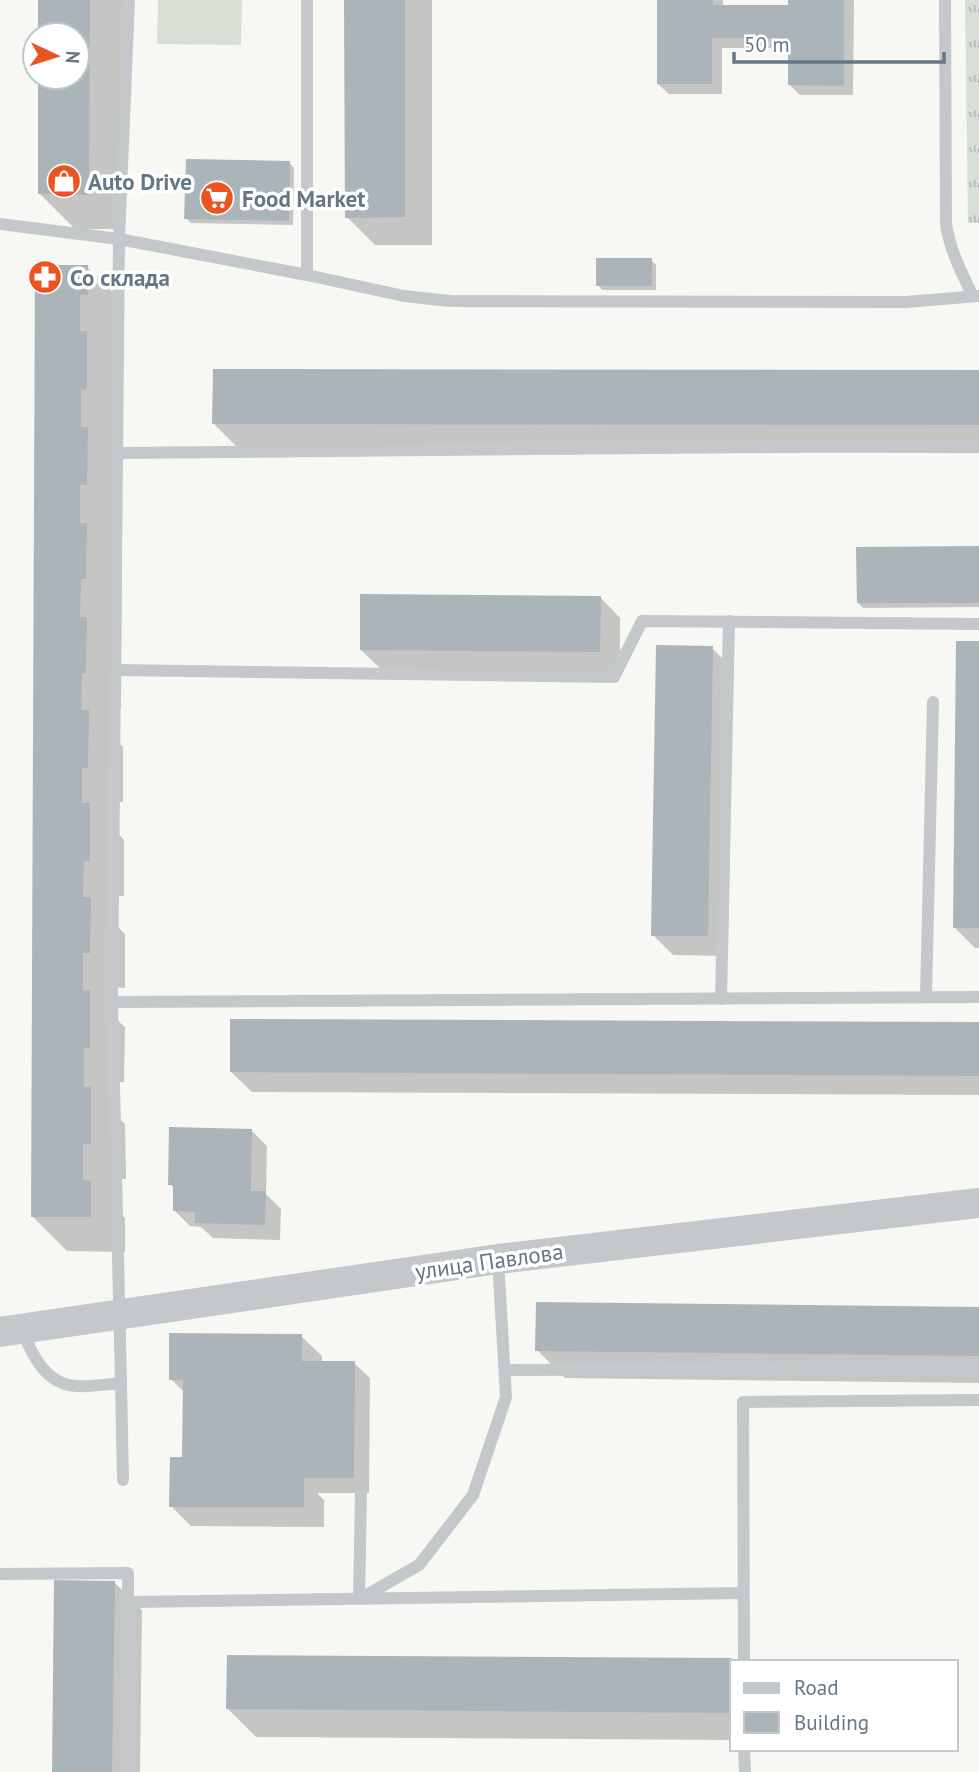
<svg xmlns="http://www.w3.org/2000/svg" width="979" height="1772" font-family="'PT Sans',sans-serif">
<style>
.grass{fill:#d8dfd5}
.park{fill:url(#park-tufts)}
.shadow{fill:#0003}
.building{fill:#abb4b9}
.lines{fill:none;stroke-linecap:round;stroke-linejoin:round}
.service{stroke:#c4c8cb;stroke-width:12}
.tertiary{stroke:#c4c8cb;stroke-width:30}
.labels{text-anchor:middle;dominant-baseline:central;stroke-width:7;stroke-linejoin:round;paint-order:stroke}
.poi-label{font-size:23px;font-weight:bold;fill:#657786;stroke:#fff;text-anchor:start}
.street-label{font-size:23px;fill:#657786;stroke:#fff}
</style>
<defs>
<pattern id="park-tufts" width="24" height="20" patternUnits="userSpaceOnUse" patternTransform="scale(1.75)"><rect width="24" height="20" fill="#d8dfd5"/><path d="M3 7l-1-3M5 7V3M7 7l1-3M15 17l-1-3M17 17v-4M19 17l1-3" fill="none" stroke="#b3bab2"/></pattern>
</defs>
<rect width="100%" height="100%" fill="#f7f7f4"/>
<polygon class="grass" points="158,0 242,0 241,45 157,44"/>
<polygon class="park" points="965,0 979,0 979,223 968,223"/>
<g class="shadow">
<polygon points="40,0 124,0 124,229 75,229 40,194 40,77 77,77 77,35 40,35"/>
<polygon points="346,0 432,0 432,245 375,245 347,217"/>
<polygon points="659,0 723,0 723,7 789,7 789,0 854,0 853,95 800,95 789,84 789,48 722,48 722,94 669,94 658,84"/>
<polygon points="289,163 294,168 293,225 191,223 186,218"/>
<polygon points="651,260 656,265 656,290 602,290 598,285"/>
<polygon points="36,267 87,267 123,302 121,708 116,708 116,740 123,747 123,802 117,802 117,832 124,840 124,896 118,896 118,927 125,934 125,988 117,987 117,1020 125,1027 124,1082 119,1082 118,1117 125,1124 126,1179 118,1179 117,1210 125,1218 125,1252 67,1251 32,1216"/>
<polygon points="979,371 979,453 242,452 214,424"/>
<polygon points="979,548 979,607 863,608 858,603"/>
<polygon points="600,597 620,618 620,672 382,670 361,650"/>
<polygon points="979,643 979,948 975,948 954,927"/>
<polygon points="712,648 733,669 728,956 673,955 653,935"/>
<polygon points="979,1024 979,1095 252,1092 231,1072"/>
<polygon points="252,1131 267,1146 266,1194 281,1209 280,1240 213,1238 201,1227 190,1226 175,1211 175,1189 170,1184"/>
<polygon points="979,1309 979,1383 565,1378 537,1350"/>
<polygon points="301,1336 322,1356 322,1363 354,1363 370,1378 369,1493 317,1493 324,1500 324,1527 191,1526 171,1506 184,1459 185,1393 171,1379"/>
<polygon points="114,1582 142,1610 140,1772 53,1772"/>
<polygon points="731,1660 733,1662 732,1740 256,1737 228,1709"/>
</g>
<g class="building">
<polygon points="38,0 90,0 89,195 38,194 38,77 77,77 77,35 38,35"/>
<polygon points="344,0 405,0 405,217 345,218"/>
<polygon points="657,0 713,0 713,5 788,5 788,0 844,0 844,86 788,85 788,39 712,38 712,84 657,84"/>
<polygon points="186,159 290,161 289,221 184,219"/>
<rect x="596" y="258" width="56" height="28"/>
<polygon points="35,265 88,265 88,295 80,295 80,331 87,331 87,390 81,389 81,427 88,427 87,485 80,485 80,523 87,523 86,579 81,579 80,617 87,617 86,673 82,673 81,710 89,710 88,768 82,768 82,803 90,803 90,861 84,861 83,897 91,897 90,953 83,953 83,990 90,990 90,1048 84,1048 84,1087 91,1087 91,1144 83,1144 83,1180 91,1181 91,1217 31,1217"/>
<polygon points="213,369 979,370 979,425 212,424"/>
<polygon points="979,546 979,603 857,603 856,547"/>
<polygon points="360,594 601,596 600,652 360,650"/>
<polygon points="956,641 979,641 979,928 953,928"/>
<polygon points="656,645 713,646 708,936 651,936"/>
<polygon points="230,1019 979,1022 979,1076 230,1072"/>
<polygon points="169,1127 252,1129 251,1191 266,1191 265,1225 195,1223 195,1212 173,1211 173,1185 168,1185"/>
<polygon points="536,1302 979,1307 979,1356 535,1351"/>
<polygon points="169,1333 302,1334 302,1361 355,1361 354,1478 304,1478 304,1507 169,1507 170,1457 182,1457 183,1380 169,1380"/>
<polygon points="54,1580 115,1581 112,1772 52,1772"/>
<polygon points="227,1655 732,1658 731,1713 226,1709"/>
</g>
<g class="lines">
<g class="service">
<path d="M945 0 946 224C950 250 961 272 973 296"/>
<polyline points="0,224 119,239 307,275 404,296 450,301 906,302 979,296"/>
<polyline points="307,275 307,0"/>
<polyline points="116,453 979,445"/>
<polyline points="115,670 614,677 642,621 979,624"/>
<polyline points="926,997 933,702"/>
<polyline points="721,999 729,621"/>
<polyline points="112,1002 979,997"/>
<path d="M22 1330C32 1355 46 1385 77 1386 91 1387 107 1384 121 1383L123 1480"/>
<polyline points="505,1370 979,1368"/>
<polyline points="121,1383 112,1002 119,239 129,0"/>
<polyline points="0,1574 128,1573 128,1772"/>
<polyline points="363,1597 419,1565 473,1495 506,1397 498,1259"/>
<polyline points="359,1599 361,1493"/>
<polyline points="128,1602 743,1593"/>
<polyline points="744,1662 743,1402 979,1400"/>
<polyline points="744,1749 745,1772"/>
</g>
<polyline class="tertiary" points="0,1332 498,1259 979,1203"/>
</g>
<defs>
<g id="shop-disc" transform="scale(1.75)"><circle r="9.5" fill="#eb5320" stroke="#fff"/><path d="M-5-2.5h2.3a2.7 3.5 0 0 1 5.4 0H5L5.5 6h-11ZM-1.5-2.5h3a1.5 2.3 0 0 0-3 0Z" fill="#fff"/></g>
<g id="supermarket-disc" transform="scale(1.75)"><circle r="9.5" fill="#eb5320" stroke="#fff"/><path d="M-6-5.5h2.5l.6 2H6L4.5 2H-2.5L-4.4-4H-6ZM-1.5 3.2a1.3 1.3 0 1 0 .1 0ZM3 3.2a1.3 1.3 0 1 0 .1 0Z" fill="#fff"/></g>
<g id="pharmacy-disc" transform="scale(1.75)"><circle r="9.5" fill="#eb5320" stroke="#fff"/><path d="M-2-6h4v4h4v4h-4v4h-4v-4h-4v-4h4Z" fill="#fff"/></g>
</defs>
<g fill-rule="evenodd">
<use href="#shop-disc" x="64" y="181"/>
<use href="#supermarket-disc" x="217" y="198"/>
<use href="#pharmacy-disc" x="45" y="277"/>
</g>
<g class="labels">
<g class="poi-label">
<text x="88" y="181">Auto Drive</text>
<text x="242" y="198">Food Market</text>
<text x="70" y="277">Со склада</text>
</g>
<g class="street-label">
<text transform="translate(489 1261) rotate(-8)">улица Павлова</text>
</g>
</g>
<rect x="730" y="1660" width="228" height="91" fill="#ffffff" stroke="#c1c9cf" stroke-width="2"/>
<rect x="744" y="1683" width="35" height="10" fill="#c4c8cb" stroke="#c1c9cf" stroke-width="2"/>
<text x="794" y="1695" font-size="21" fill="#657786">Road</text>
<rect x="744" y="1712" width="35" height="21" fill="#abb4b9" stroke="#c1c9cf" stroke-width="2"/>
<text x="794" y="1730" font-size="21" fill="#657786">Building</text>
<g transform="translate(56 56) rotate(94)"><circle r="33" fill="#ffffff" stroke="#c1c9cf" stroke-width="2"/>
<path d="M0-5L12 26L0 18L-12 26Z" fill="#eb5320"/>
<text y="-10" font-size="19" font-weight="bold" text-anchor="middle" fill="#657786">N</text>
</g>
<path d="M734 52v10h210v-10" fill="none" stroke="#657786" stroke-width="3.5"/>
<text x="744" y="52" font-size="21" fill="#657786" stroke="#ffffff" stroke-width="5" paint-order="stroke">50 m</text>
</svg>
